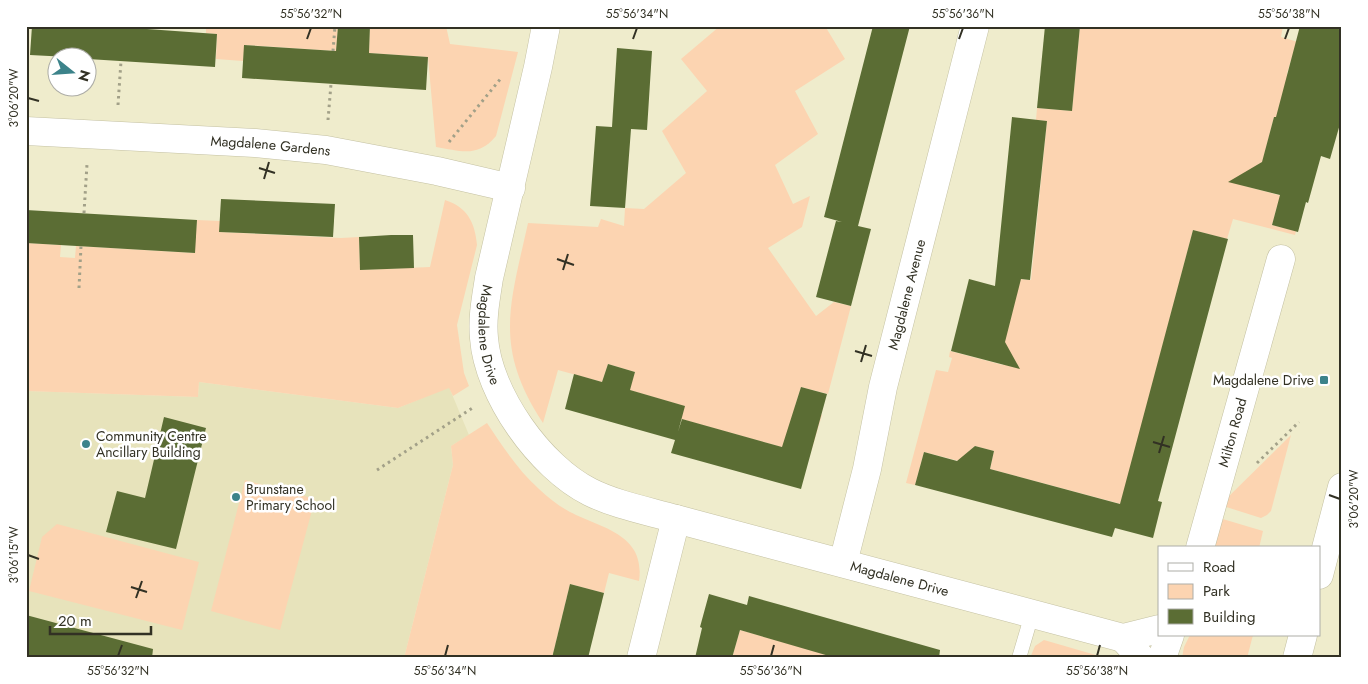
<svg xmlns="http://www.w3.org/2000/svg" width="1368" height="684" font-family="Jost,sans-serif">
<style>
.built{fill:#e7e3bb}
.green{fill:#fcd4b1}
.building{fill:#5b6d34}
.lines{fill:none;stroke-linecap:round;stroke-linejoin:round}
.service-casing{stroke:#c4c1a2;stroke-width:15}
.minor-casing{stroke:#c4c1a2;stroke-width:29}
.primary-casing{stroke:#c4c1a2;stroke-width:29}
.path{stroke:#a2a088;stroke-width:3;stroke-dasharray:2.5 4;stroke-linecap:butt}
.service{stroke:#fff;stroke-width:14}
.minor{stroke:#fff;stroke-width:28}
.primary{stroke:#fff;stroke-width:28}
.ticks{fill:none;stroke:#323124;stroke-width:2}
.poi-dot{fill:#3c838a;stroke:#fff;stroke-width:2}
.labels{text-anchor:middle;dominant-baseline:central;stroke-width:5;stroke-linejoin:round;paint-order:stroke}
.street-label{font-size:14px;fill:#323124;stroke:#fff}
.poi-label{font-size:14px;fill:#323124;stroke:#fff;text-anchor:start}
.neatline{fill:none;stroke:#323124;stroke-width:2}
.ticks-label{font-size:12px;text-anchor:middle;fill:#323124}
</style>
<rect width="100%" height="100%" fill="#efeccc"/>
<polygon class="built" points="199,382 398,408 449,387 469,435 451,446 453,465 404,658 26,658 26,391 198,397"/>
<g class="green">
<polygon points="206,26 338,26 336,51 245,45 243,61 216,59 217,34 206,33"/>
<path d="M370 26H446L450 44 518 52 496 136C478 158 461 151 436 147L428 57 369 53Z"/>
<path d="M720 26H825L845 59 795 91 818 134 775 165 793 204 810 196 802 227 768 248 816 316 834 302 851 306 828 394 801 387 795 406 822 415 810 455 681 419 684 406 629 390 635 372 608 364 602 382 558 370 543 423C493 347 510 305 528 223L598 227 601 219 624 226 625 208 644 209 686 173 662 131 707 91 681 59Z"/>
<polygon points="1080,26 1283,26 1281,37 1308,45 1291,60 1287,73 1324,130 1274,117 1261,167 1245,186 1304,202 1301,212 1277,206 1272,225 1296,231 1295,235 1233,219 1227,239 1193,230 1121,504 990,469 994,451 975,446 966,454 963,462 924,452 915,485 906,483 936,370 948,372 952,358 949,357 950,351 1003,365 1006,278 1031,280 1047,121 1036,120 1037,108 1072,111"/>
<path d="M445 200C467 207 475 222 477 245L457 325 464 373 469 386 453 396 449 388 398 408 199 382 198 397 26 391V243L61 245 60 257 75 258 76 246 194 253 197 220 220 221 219 232 341 238 359 237 360 270 430 267Z"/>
<path d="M487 423C503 447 518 470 539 489 548 498 559 506 570 512 601 528 646 534 639 581L609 573 604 593 570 584 552 658H404L453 465 451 446Z"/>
<polygon points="1291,435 1271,511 1267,515 1261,518 1220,505"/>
<polygon points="245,480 315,499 280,630 211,611"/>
<polygon points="1216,517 1263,531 1259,548 1208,548"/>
<polygon points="57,524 199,562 182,630 29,591 42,537"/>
<polygon points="740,630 836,657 732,658"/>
<polygon points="1190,635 1253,635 1247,658 1182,658 1184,647"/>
<polygon points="1044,640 1106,658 1030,658 1035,646"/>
</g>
<g class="building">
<polygon points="32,26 105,26 217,34 215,67 88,59 88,58 30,55"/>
<polygon points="338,26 370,26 369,53 428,57 426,90 242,78 244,45 336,51"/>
<polygon points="873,26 910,26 858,226 871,229 851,306 816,297 836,221 842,222 824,217"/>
<polygon points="1045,26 1080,26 1072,111 1037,108"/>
<polygon points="1300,26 1328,26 1342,30 1342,117 1330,159 1321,156 1308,203 1306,202 1298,232 1272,225 1280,195 1228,182 1262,162 1274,117 1276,117"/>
<polygon points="617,48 652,51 647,130 631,129 625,208 590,206 596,126 612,127"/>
<polygon points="1012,117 1047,121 1030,280 1021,279 1005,342 1020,369 951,351 969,279 995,286"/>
<polygon points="221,199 335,204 333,237 219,232"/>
<polygon points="26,210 197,220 195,253 26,243"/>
<polygon points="1193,230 1228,239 1158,501 1162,502 1153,538 1115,528 1112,537 915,485 924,452 957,461 975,446 994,451 990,469 1120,504"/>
<polygon points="391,235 413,235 414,268 360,270 359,237"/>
<polygon points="608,364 635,372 630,390 685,406 678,432 682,419 782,447 801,387 827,394 801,489 671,453 675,440 565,409 574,374 602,382"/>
<polygon points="164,417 206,428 176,549 106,532 117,491 145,498"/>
<polygon points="570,584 604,593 588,658 552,658"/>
<polygon points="709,594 747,605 749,596 781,605 940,650 939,658 836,658 740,630 732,658 695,658 702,628 700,627"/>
<polygon points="26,615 153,649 152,658 26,658"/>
</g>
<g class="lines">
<g class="service-casing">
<polyline id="service" points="1019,658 1032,614"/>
</g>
<g class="minor-casing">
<g id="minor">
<path id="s1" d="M546 26 538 67 489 278C486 298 482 317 484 338 488 394 540 467 590 492 616 505 648 511 676 519L1123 638 1159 629"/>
<path id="s2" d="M26 131 255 143 326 150 437 171 511 188"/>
<path id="s3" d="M1200 548 1281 259"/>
<path id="s4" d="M843 563 867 469 883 387 975 26"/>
<polyline points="1123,638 1141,658"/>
<polyline points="641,658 676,519"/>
<polyline points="1162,658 1170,635"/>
</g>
</g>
<g class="primary-casing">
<g id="primary">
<polyline points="1319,575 1342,487"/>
<polyline points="1297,658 1303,635"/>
</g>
</g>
<g class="path">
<polyline points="123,28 123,26"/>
<polyline points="333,51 335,26"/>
<polyline points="118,105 121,61"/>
<polyline points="328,120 331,84"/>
<polyline points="449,142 502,77"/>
<polyline points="84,213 87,164"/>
<polyline points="79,288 81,246"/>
<polyline points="1257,463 1299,422"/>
<polyline points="377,470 474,407"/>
</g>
<use href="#service" class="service"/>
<use href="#minor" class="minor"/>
<use href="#primary" class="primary"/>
</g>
<path class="ticks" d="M307 39 311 28M633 39 637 28M959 39 963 28M1285 39 1289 28M28 98 39 101M259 168 275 173M264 179 269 162M557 259 574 265M563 270 568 254M855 351 872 356M861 362 866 345M1153 442 1170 447M1159 453 1164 436M1329 495 1340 499M28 555 39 559M131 587 147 592M136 598 142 581M118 656 122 645M445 656 448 645M771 656 774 645M1097 656 1100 645"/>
<g class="poi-dot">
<rect x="1319" y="375" width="10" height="10" rx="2.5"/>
<circle cx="86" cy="444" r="5"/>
<circle cx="236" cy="497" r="5"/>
</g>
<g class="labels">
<g class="street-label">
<text stroke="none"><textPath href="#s2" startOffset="245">Magdalene Gardens</textPath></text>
<text stroke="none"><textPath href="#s4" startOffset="276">Magdalene Avenue</textPath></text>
<text stroke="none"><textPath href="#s1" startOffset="316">Magdalene Drive</textPath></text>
<text stroke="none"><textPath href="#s3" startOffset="120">Milton Road</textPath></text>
<text stroke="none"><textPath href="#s1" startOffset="834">Magdalene Drive</textPath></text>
</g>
<g class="poi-label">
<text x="1314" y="380" text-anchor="end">Magdalene Drive</text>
<text x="96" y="436">Community Centre<tspan x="96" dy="16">Ancillary Building</tspan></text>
<text x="246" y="489">Brunstane<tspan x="246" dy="16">Primary School</tspan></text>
</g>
</g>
<rect width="1368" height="684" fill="none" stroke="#ffffff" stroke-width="55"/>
<rect x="1158" y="546" width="162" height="90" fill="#ffffff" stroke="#adada7"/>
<rect x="1168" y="563" width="25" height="8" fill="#ffffff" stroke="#adada7"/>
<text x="1203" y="572" font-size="15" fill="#323124">Road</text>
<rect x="1168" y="584" width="25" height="15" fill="#fcd4b1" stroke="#adada7"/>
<text x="1203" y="596" font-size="15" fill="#323124">Park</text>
<rect x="1168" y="609" width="25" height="15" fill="#5b6d34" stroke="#adada7"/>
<text x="1203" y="622" font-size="15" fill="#323124">Building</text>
<g transform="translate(72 72) rotate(107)"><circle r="24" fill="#ffffff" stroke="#adada7"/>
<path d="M0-4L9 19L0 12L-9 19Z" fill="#3c838a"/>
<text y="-8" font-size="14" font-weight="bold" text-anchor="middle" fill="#323124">N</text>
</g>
<path d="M50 626v8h101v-8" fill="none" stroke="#323124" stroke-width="2.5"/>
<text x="58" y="626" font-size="15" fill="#323124" stroke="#ffffff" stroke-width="4" paint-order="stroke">20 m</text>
<rect x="28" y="28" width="1312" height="628" class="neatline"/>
<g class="ticks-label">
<text x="311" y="18">55°56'32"N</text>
<text x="637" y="18">55°56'34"N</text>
<text x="963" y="18">55°56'36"N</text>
<text x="1289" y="18">55°56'38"N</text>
<text transform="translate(14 98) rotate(-90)" y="4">3°06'20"W</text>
<text transform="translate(1354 499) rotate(-90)" y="4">3°06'20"W</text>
<text transform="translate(14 555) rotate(-90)" y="4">3°06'15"W</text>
<text x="118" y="675">55°56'32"N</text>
<text x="445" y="675">55°56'34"N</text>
<text x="771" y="675">55°56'36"N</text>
<text x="1097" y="675">55°56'38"N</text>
</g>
</svg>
